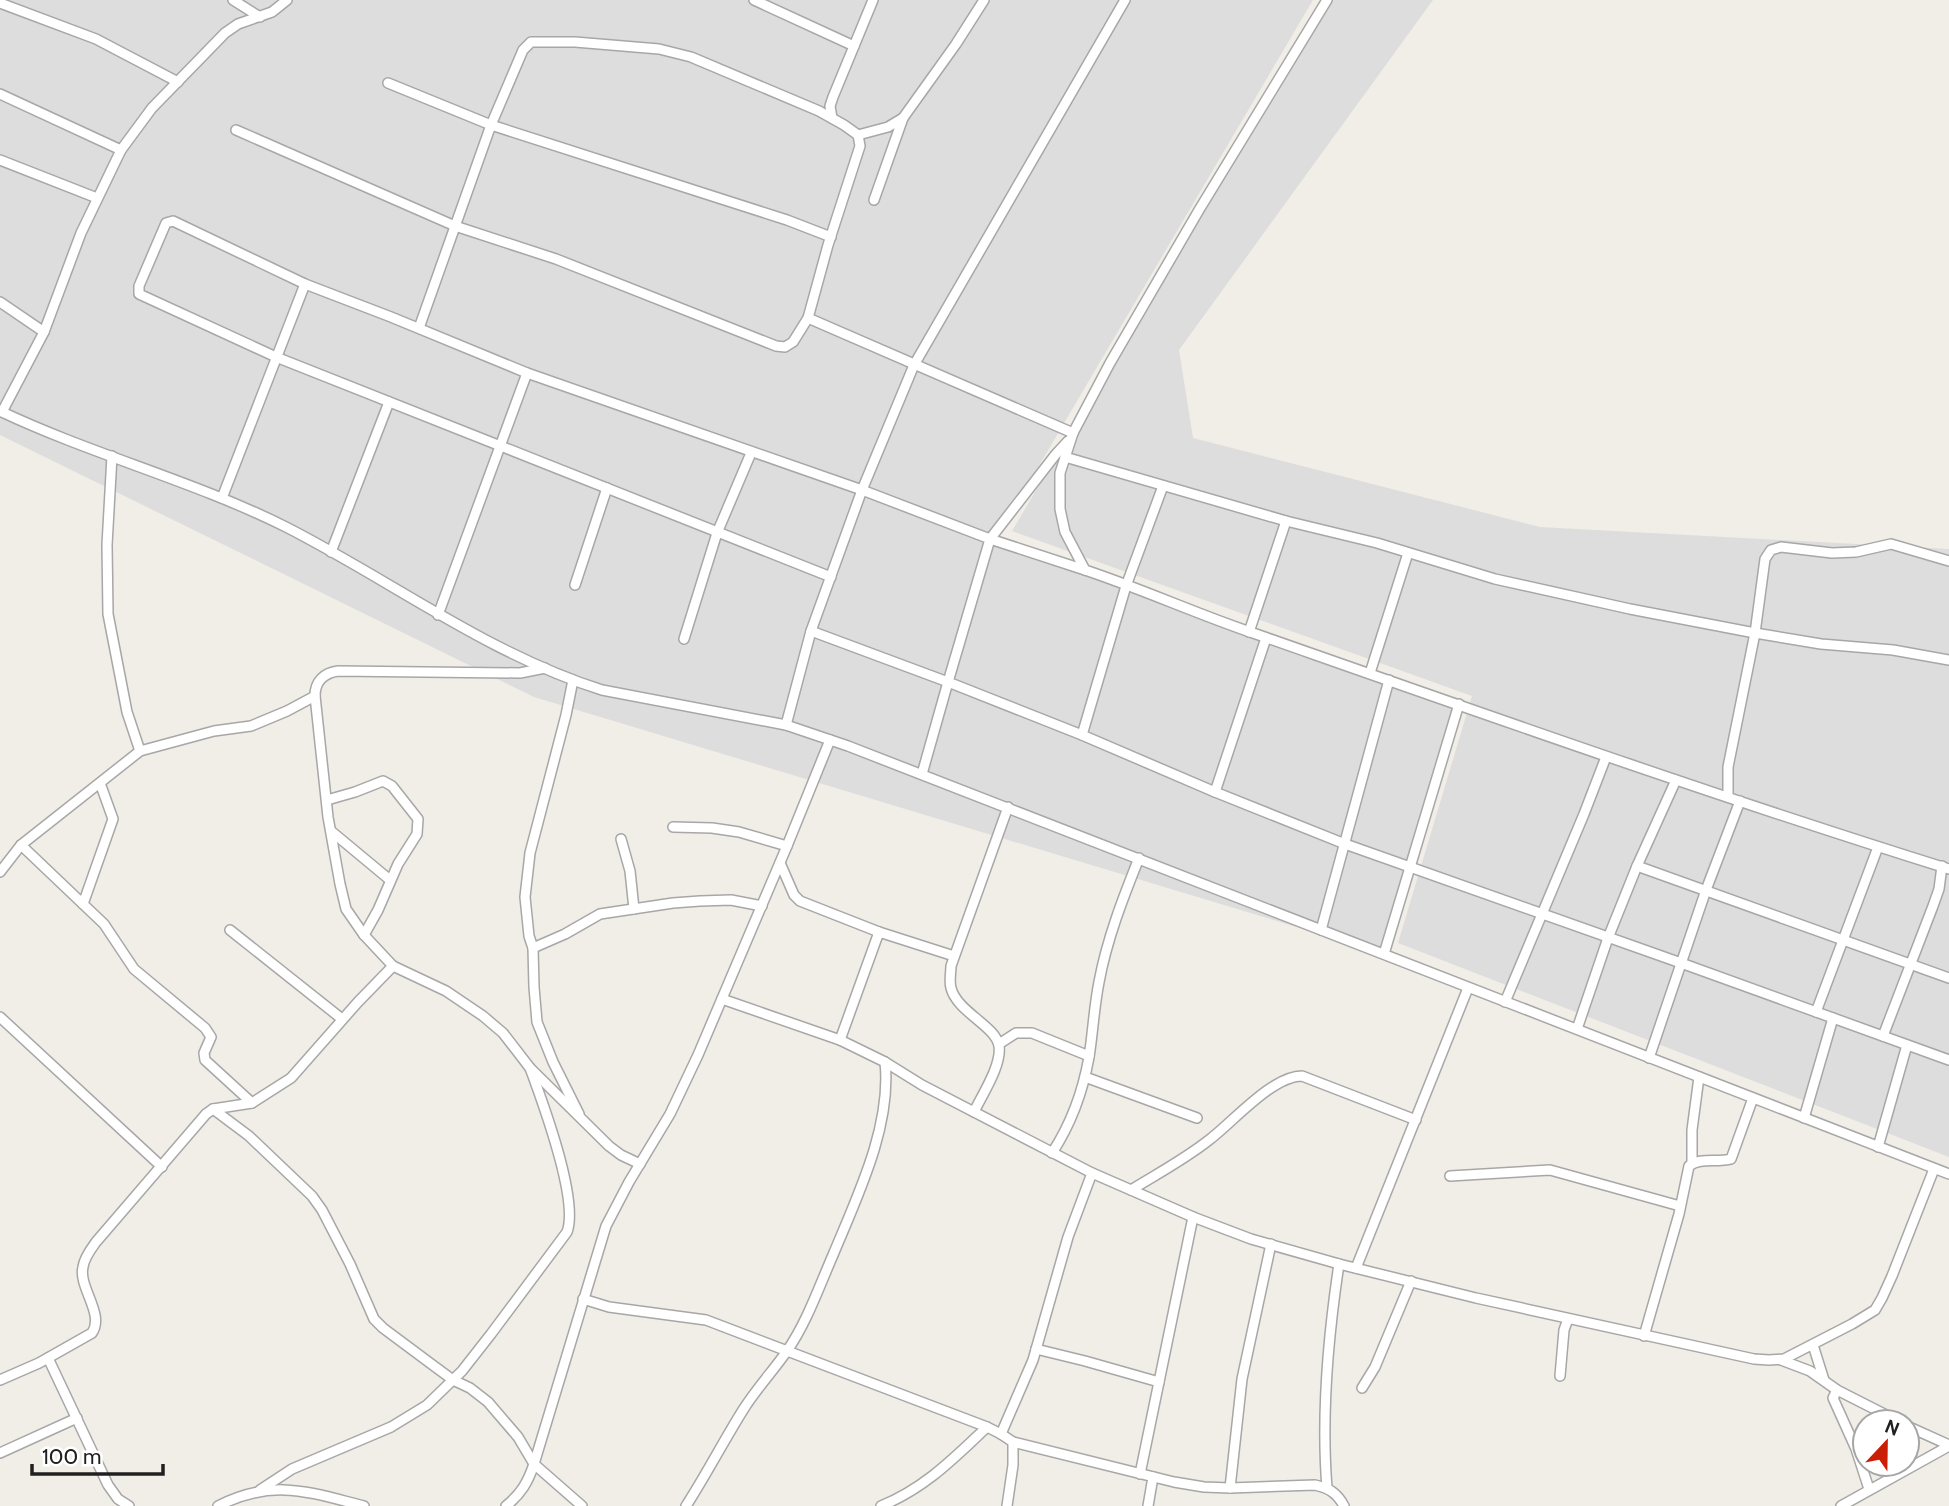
<svg xmlns="http://www.w3.org/2000/svg" width="1949" height="1506" font-family="Cabin,sans-serif">
<style>
.residential{fill:#dedddd}
.lines{fill:none;stroke-linecap:round;stroke-linejoin:round}
.minor-casing{stroke:#a7a7a7;stroke-width:12}
.minor{stroke:#fff;stroke-width:9}
</style>
<rect width="100%" height="100%" fill="#f0eee7"/>
<g class="residential">
<polygon points="0,0 1313,0 997,537 1466,701 1383,953 534,697 0,435"/>
<polygon points="1325,0 1433,0 1179,350 1193,438 1540,527 1949,549 1949,1157 1398,943 1472,696 1012,531"/>
</g>
<g class="lines">
<g class="minor-casing">
<g id="minor">
<polyline points="233,0 260,17"/>
<polyline points="754,0 854,46"/>
<path d="M1327 0 1199 210 1110 363 1073 433 1060 473V509L1065 532 1085 570C1142 589 1197 614 1253 633 1484 714 1715 796 1949 869"/>
<polyline points="0,3 96,39 178,82"/>
<polyline points="388,83 491,125 787,220 831,237"/>
<polyline points="0,94 121,150"/>
<polyline points="832,118 830,106 833,97 873,0"/>
<polyline points="236,130 455,226 556,259 776,346 785,347 793,342 808,318 828,245 860,146 858,135 844,125 819,111 691,57 659,49 575,42 531,42 523,50 491,125 419,328"/>
<polyline points="858,135 888,127 903,118 956,44 984,0"/>
<polyline points="0,160 97,198"/>
<polyline points="874,200 903,118"/>
<polyline points="0,302 44,332"/>
<polyline points="808,318 1073,433"/>
<path d="M0 411C93 455 194 481 286 527 392 581 488 654 602 690L786 725 848 746 1949 1174"/>
<polyline points="2,412 44,332 81,233 121,150 152,108 225,33 238,24 272,12 287,0"/>
<polyline points="1068,441 1056,454 990,539 1085,570"/>
<polyline points="112,456 107,545 108,614 127,712 140,751"/>
<polyline points="1065,457 1286,521 1377,543 1495,579 1630,609 1755,633 1821,644 1893,650 1949,660"/>
<polyline points="222,498 305,284"/>
<polyline points="331,552 389,402"/>
<polyline points="831,577 276,357 139,294 139,286 166,223 173,221 305,284 391,317 527,373 862,490 990,539 948,682 1082,735 1215,792"/>
<polyline points="575,585 607,488"/>
<polyline points="438,615 527,373"/>
<polyline points="811,631 948,682 922,774"/>
<polyline points="1249,632 1286,521"/>
<polyline points="1266,638 1215,792 1345,844 1681,963 1949,1060"/>
<polyline points="684,639 717,533 751,453"/>
<polyline points="1370,673 1408,553"/>
<polyline points="573,680 566,715 530,853 525,897 529,936 533,948 534,987 537,1022 553,1062 579,1114"/>
<polyline points="786,725 811,631 862,490 914,365 1125,0"/>
<polyline points="1082,735 1126,586 1163,486"/>
<polyline points="1728,797 1728,767 1755,633 1765,559 1771,550 1781,547 1832,553 1856,552 1891,544 1949,561"/>
<polyline points="327,800 355,792 383,781 392,786 418,819 417,834 398,864 378,910 364,935"/>
<polyline points="673,827 712,828 739,832 787,846"/>
<polyline points="331,831 390,880"/>
<polyline points="621,839 630,871 634,909"/>
<polyline points="21,845 104,924 134,969 205,1028 211,1037 204,1053 205,1060 252,1103"/>
<polyline points="780,863 794,895 800,901 879,932 954,956"/>
<polyline points="1637,866 1949,978"/>
<polyline points="0,872 21,845 140,751 214,731 251,726 287,711 315,696"/>
<polyline points="83,904 113,819 100,783"/>
<polyline points="230,930 342,1019"/>
<polyline points="1321,930 1389,680"/>
<polyline points="533,948 565,934 600,914 673,903 700,901 731,900 762,906"/>
<polyline points="1384,954 1459,704"/>
<polyline points="393,966 446,991 483,1016 503,1033 530,1068 609,1146 621,1155 640,1164"/>
<polyline points="722,999 840,1040 885,1062 922,1085 1092,1173 1193,1217 1251,1239 1339,1264 1476,1298 1754,1359 1769,1360 1784,1359 1852,1324 1875,1310 1882,1298 1892,1276 1934,1169"/>
<polyline points="1505,1002 1584,814 1606,757"/>
<polyline points="1816,1012 1878,847"/>
<polyline points="0,1017 162,1167"/>
<polyline points="1577,1029 1608,938 1637,866 1676,780"/>
<polyline points="1883,1036 1933,906 1939,889 1942,866"/>
<polyline points="840,1040 879,932"/>
<polyline points="999,1044 1016,1033 1032,1033 1089,1056"/>
<polyline points="1649,1058 1706,890 1740,801"/>
<polyline points="1085,1077 1197,1118"/>
<polyline points="213,1109 249,1136 312,1196 322,1210 350,1264 374,1319 383,1328 434,1366 453,1380 470,1388 488,1402 518,1437 534,1464 582,1506"/>
<path d="M974 1112C982 1095 1002 1065 999 1046 996 1026 957 1012 951 988 949 981 951 972 951 966L1008 807"/>
<polyline points="1804,1118 1833,1018"/>
<polyline points="1878,1147 1907,1045"/>
<path d="M1052 1153C1071 1124 1083 1091 1089 1057 1093 1032 1094 1007 1099 982 1107 939 1123 898 1139 858"/>
<polyline points="1692,1163 1692,1130 1699,1077"/>
<polyline points="1450,1176 1550,1170 1680,1206"/>
<path d="M1131 1190C1157 1174 1185 1159 1209 1140 1233 1122 1272 1076 1302 1076L1416 1120"/>
<polyline points="1356,1268 1468,988"/>
<path d="M583 1299 609 1307 706 1320 987 1427 1001 1434 1013 1442 1174 1482 1204 1487 1230 1488 1315 1485C1329 1488 1337 1493 1344 1506"/>
<path d="M1644 1336 1679 1214 1689 1166C1700 1157 1717 1163 1731 1159L1753 1098"/>
<polyline points="1813,1345 1824,1380"/>
<polyline points="1036,1349 1085,1361 1159,1382"/>
<polyline points="48,1358 108,1485 118,1499 129,1506"/>
<polyline points="1781,1360 1810,1371 1837,1390 1900,1422"/>
<polyline points="1560,1376 1564,1330 1568,1319"/>
<path d="M0 1380 39 1363 92 1333C105 1314 78 1287 83 1267 84 1258 91 1249 96 1242L206 1114 213 1109 252 1103 291 1078 358 1002 393 966 364 935 346 909 340 884 328 817 315 696C315 681 324 673 338 671L520 673 545 668"/>
<polyline points="1362,1388 1375,1367 1411,1281"/>
<polyline points="1837,1390 1833,1398 1856,1449 1869,1489"/>
<polyline points="1907,1426 1949,1445"/>
<polyline points="1001,1434 1033,1360 1068,1237 1092,1173"/>
<polyline points="0,1453 77,1418"/>
<polyline points="1140,1474 1193,1217"/>
<polyline points="1230,1488 1242,1379 1271,1244"/>
<path d="M1327 1488C1321 1414 1328 1337 1339 1264"/>
<path d="M260 1490 292 1469 391 1427 427 1405 462 1371 491 1334 567 1232C579 1200 543 1103 530 1068"/>
<path d="M218 1506C273 1478 308 1492 364 1506"/>
<path d="M506 1506C521 1494 528 1482 534 1464L606 1226 629 1182 670 1114 698 1055 787 846 830 740"/>
<path d="M686 1506C706 1475 723 1442 743 1410 756 1389 773 1371 787 1351 807 1322 819 1287 833 1255 857 1197 892 1126 885 1062"/>
<path d="M881 1506C925 1488 953 1459 987 1427"/>
<polyline points="1007,1506 1013,1465 1013,1442"/>
<polyline points="1148,1506 1153,1477"/>
<polyline points="1841,1506 1949,1446"/>
</g>
</g>
<use href="#minor" class="minor"/>
</g>
<g transform="translate(1886 1443) rotate(22)"><circle r="33" fill="#ffffff" stroke="#a6a6a6" stroke-width="2"/>
<path d="M0-5L12 26L0 18L-12 26Z" fill="#ca1e06"/>
<text y="-10" font-size="19" font-weight="bold" text-anchor="middle" fill="#202020">N</text>
</g>
<path d="M32 1464v10h131v-10" fill="none" stroke="#202020" stroke-width="3.5"/>
<text x="42" y="1464" font-size="21" fill="#202020" stroke="#ffffff" stroke-width="5" paint-order="stroke">100 m</text>
</svg>
